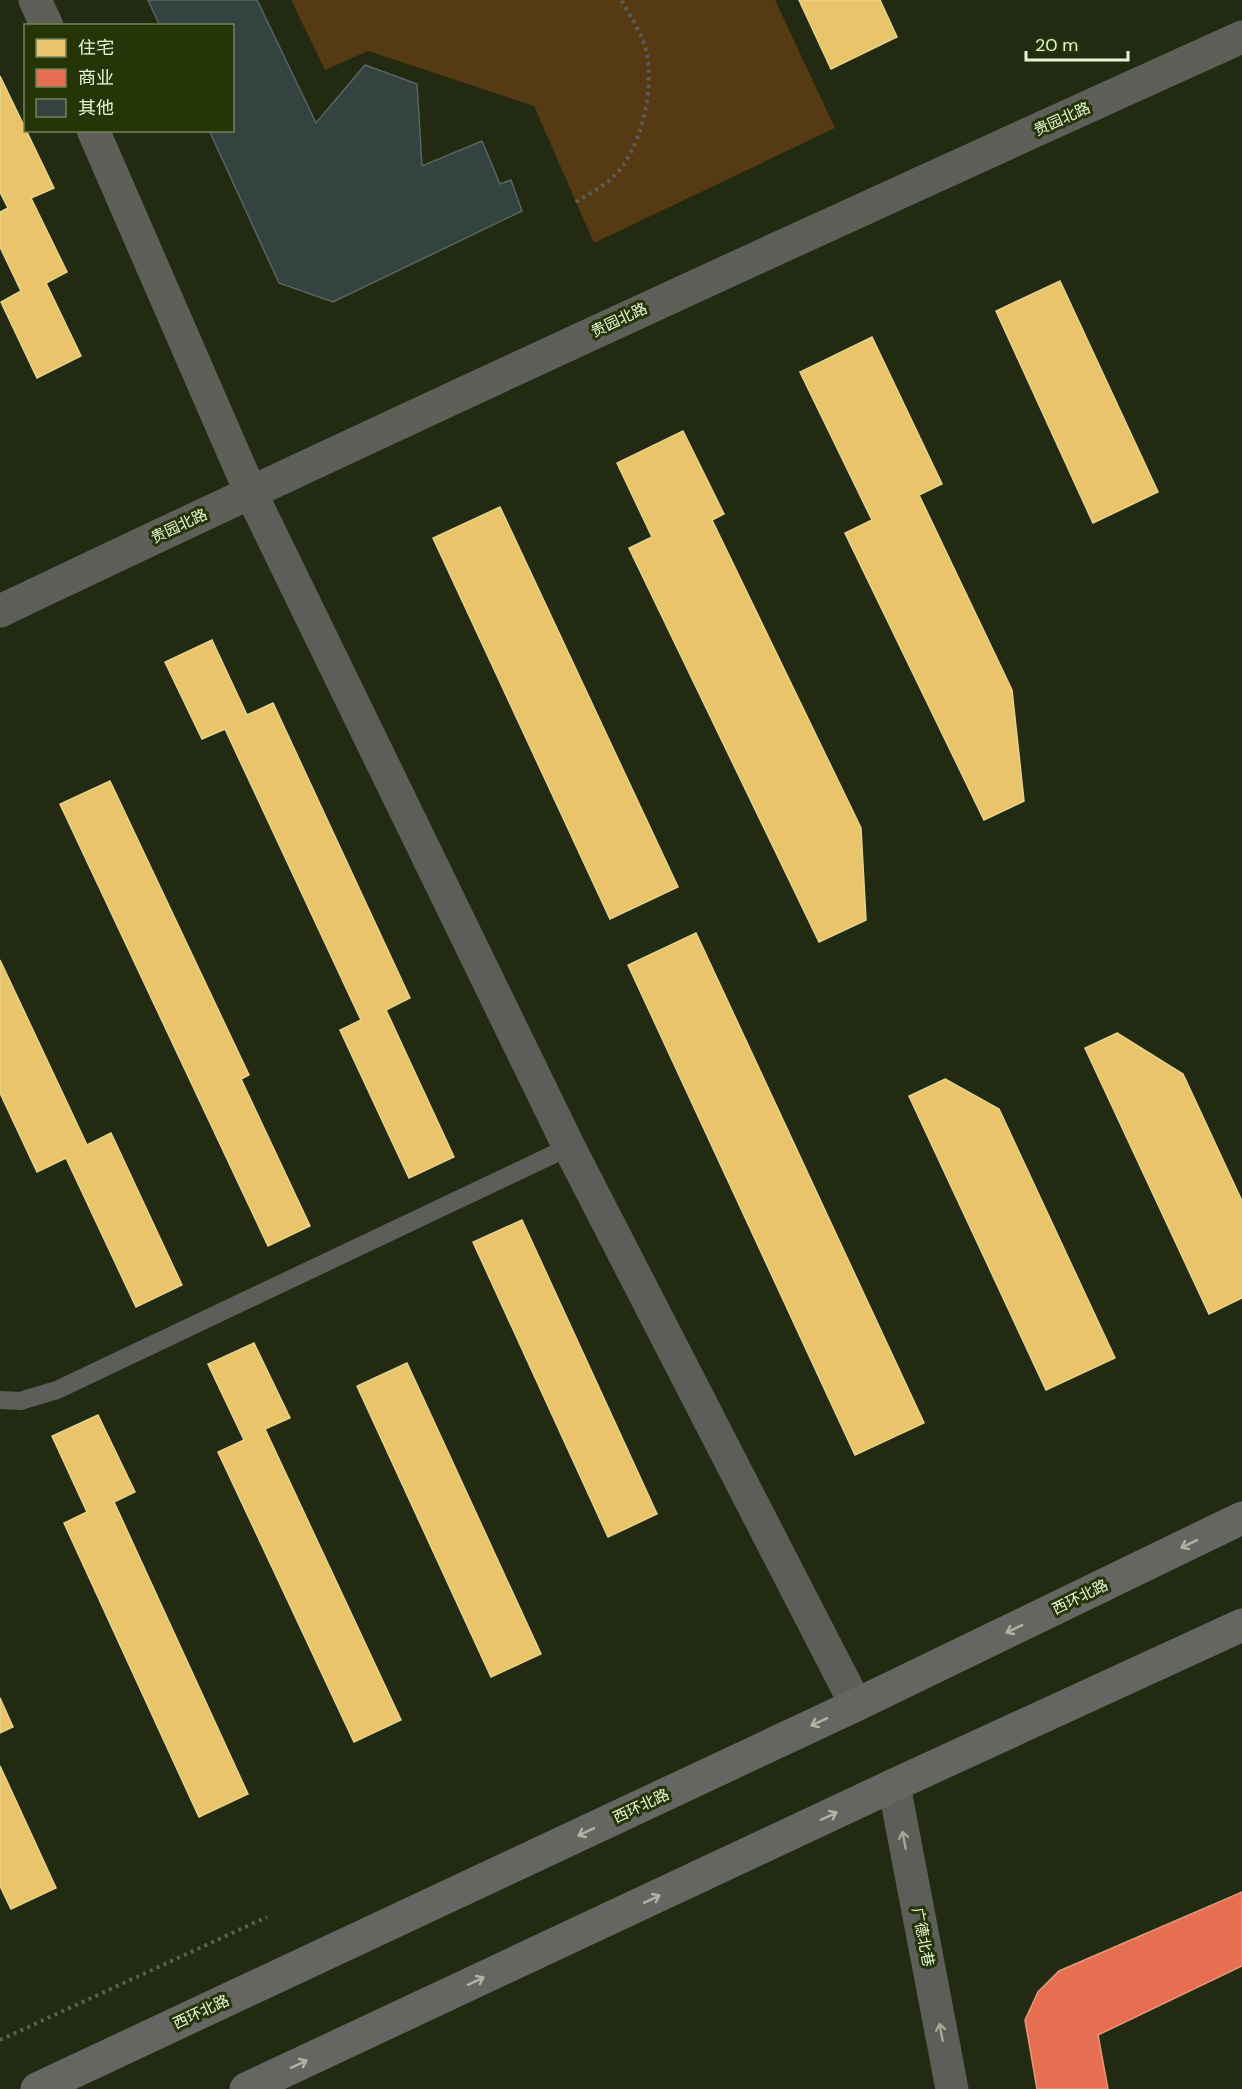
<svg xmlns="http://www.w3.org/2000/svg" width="1242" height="2089" font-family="'DM Sans','Noto Sans SC',sans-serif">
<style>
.green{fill:#563a13}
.homes{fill:#e9c46a;stroke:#e8d38a;stroke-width:1.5}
.shops{fill:#e76f51;stroke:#e79779;stroke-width:1.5}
.building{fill:#344240;stroke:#586563;stroke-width:1.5}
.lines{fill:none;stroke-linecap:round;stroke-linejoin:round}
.path{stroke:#5c5e58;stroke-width:4;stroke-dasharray:3 4.5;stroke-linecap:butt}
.lane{stroke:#5d5d59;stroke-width:18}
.street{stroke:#5d5d59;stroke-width:33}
.secondary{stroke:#5e5f59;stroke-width:33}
.primary{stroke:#656661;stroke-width:33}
.oneway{stroke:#acb5a1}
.oneway2{stroke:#a2a997}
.labels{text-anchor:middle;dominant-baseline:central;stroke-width:6;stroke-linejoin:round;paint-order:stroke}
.street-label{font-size:15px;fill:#e7f5d5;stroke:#253507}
</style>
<rect width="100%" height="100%" fill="#222a12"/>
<polygon class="green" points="291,0 775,0 835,128 594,243 534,106 368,51 325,70"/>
<g class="homes">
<polygon points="799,0 880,0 897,37 831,69"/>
<polygon points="0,76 54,188 31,198 67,272 46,283 81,356 37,378 1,302 21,291 0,247 0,212 8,208 0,192"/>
<polygon points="1060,281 1158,492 1093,523 996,311"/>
<polygon points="872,337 942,484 919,495 1012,690 1024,801 984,820 845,533 872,520 800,372"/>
<polygon points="683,431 724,514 712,520 861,828 866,920 819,942 629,548 652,537 617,463"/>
<polygon points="500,507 678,887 610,919 433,538"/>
<polygon points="212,640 247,715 273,703 410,998 386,1010 454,1157 409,1178 340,1030 361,1020 225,729 202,739 165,662"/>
<polygon points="110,781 249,1075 241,1079 310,1226 268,1246 60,804"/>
<polygon points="696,933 924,1423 855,1455 628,965"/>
<polygon points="0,960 87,1145 111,1133 182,1285 136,1307 66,1158 37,1172 0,1093"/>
<polygon points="1117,1033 1183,1074 1242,1201 1242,1298 1209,1314 1085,1048"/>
<polygon points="945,1079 999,1109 1115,1358 1046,1390 909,1096"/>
<polygon points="522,1220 657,1514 608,1537 473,1242"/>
<polygon points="254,1343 290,1418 265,1429 401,1720 354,1742 218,1452 244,1440 208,1364"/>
<polygon points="407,1363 541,1654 491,1677 357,1386"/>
<polygon points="98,1415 135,1492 114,1502 248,1794 199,1817 64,1523 87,1512 52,1436"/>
<polygon points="0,1698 13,1727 0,1733"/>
<polygon points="0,1766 56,1888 11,1909 0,1886"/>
</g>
<polygon class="shops" points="1242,1892 1242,1966 1098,2035 1108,2089 1037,2089 1025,2020 1038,1992 1059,1971"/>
<polygon class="building" points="148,0 257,0 316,123 365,65 417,84 422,166 482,141 500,184 511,180 522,211 333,302 279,283 209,130 232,130 232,26 160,26"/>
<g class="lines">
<g class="path">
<path d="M576 202C588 194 601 188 611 179 641 152 654 92 647 54 644 37 630 15 621 0"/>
<polyline points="0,2040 267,1917"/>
</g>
<polyline class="lane" points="0,1400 20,1401 57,1390 569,1147"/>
<g class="street">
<polyline points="250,491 569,1147 856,1705"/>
<polyline points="894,1785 952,2089"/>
</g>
<g class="secondary">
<polyline points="35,0 47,26"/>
<polyline points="93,130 250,491"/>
<path d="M0 611C412 415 826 225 1242 37"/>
</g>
<g class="primary">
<polyline points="37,2089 856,1705 1242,1518"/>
<polyline points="246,2089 894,1785 1242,1625"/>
</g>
</g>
<defs><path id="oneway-shaft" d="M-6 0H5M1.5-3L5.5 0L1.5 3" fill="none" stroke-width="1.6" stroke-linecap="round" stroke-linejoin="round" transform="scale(1.5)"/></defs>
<g class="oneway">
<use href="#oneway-shaft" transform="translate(1189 1544) rotate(154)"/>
<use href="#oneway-shaft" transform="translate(1014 1629) rotate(154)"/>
<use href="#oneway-shaft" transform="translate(819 1722) rotate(155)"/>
<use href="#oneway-shaft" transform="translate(829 1816) rotate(-25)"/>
<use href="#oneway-shaft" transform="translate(586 1832) rotate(155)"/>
<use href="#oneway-shaft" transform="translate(652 1899) rotate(-25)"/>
<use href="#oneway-shaft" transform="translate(476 1981) rotate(-25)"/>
<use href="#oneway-shaft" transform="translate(299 2064) rotate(-25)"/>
</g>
<g class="oneway2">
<use href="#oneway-shaft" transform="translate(904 1840) rotate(-101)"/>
<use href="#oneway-shaft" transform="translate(941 2032) rotate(-101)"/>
</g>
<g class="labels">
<g class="street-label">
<text transform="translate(1062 119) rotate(-24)">贵园北路</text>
<text transform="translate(619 320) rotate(-25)">贵园北路</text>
<text transform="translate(179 526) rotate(-25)">贵园北路</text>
<text transform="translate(1080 1597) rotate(-26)">西环北路</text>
<text transform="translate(641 1806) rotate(-25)">西环北路</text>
<text transform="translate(923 1937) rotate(79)">广德北巷</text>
<text transform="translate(201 2012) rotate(-25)">西环北路</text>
</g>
</g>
<rect x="24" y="24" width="210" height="108" fill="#253507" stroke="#738259" stroke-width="1.5"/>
<rect x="36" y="39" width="30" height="18" fill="#e9c46a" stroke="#738259" stroke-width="1.5"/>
<text x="78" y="54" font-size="18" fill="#e7f5d5">住宅</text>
<rect x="36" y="69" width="30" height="18" fill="#e76f51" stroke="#738259" stroke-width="1.5"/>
<text x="78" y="84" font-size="18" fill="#e7f5d5">商业</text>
<rect x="36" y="99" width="30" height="18" fill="#344240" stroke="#738259" stroke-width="1.5"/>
<text x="78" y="114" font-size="18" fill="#e7f5d5">其他</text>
<path d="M1026 51v9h102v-9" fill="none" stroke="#e7f5d5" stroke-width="3"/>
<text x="1035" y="51" font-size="18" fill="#e7f5d5" stroke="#253507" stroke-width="4.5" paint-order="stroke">20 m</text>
</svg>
